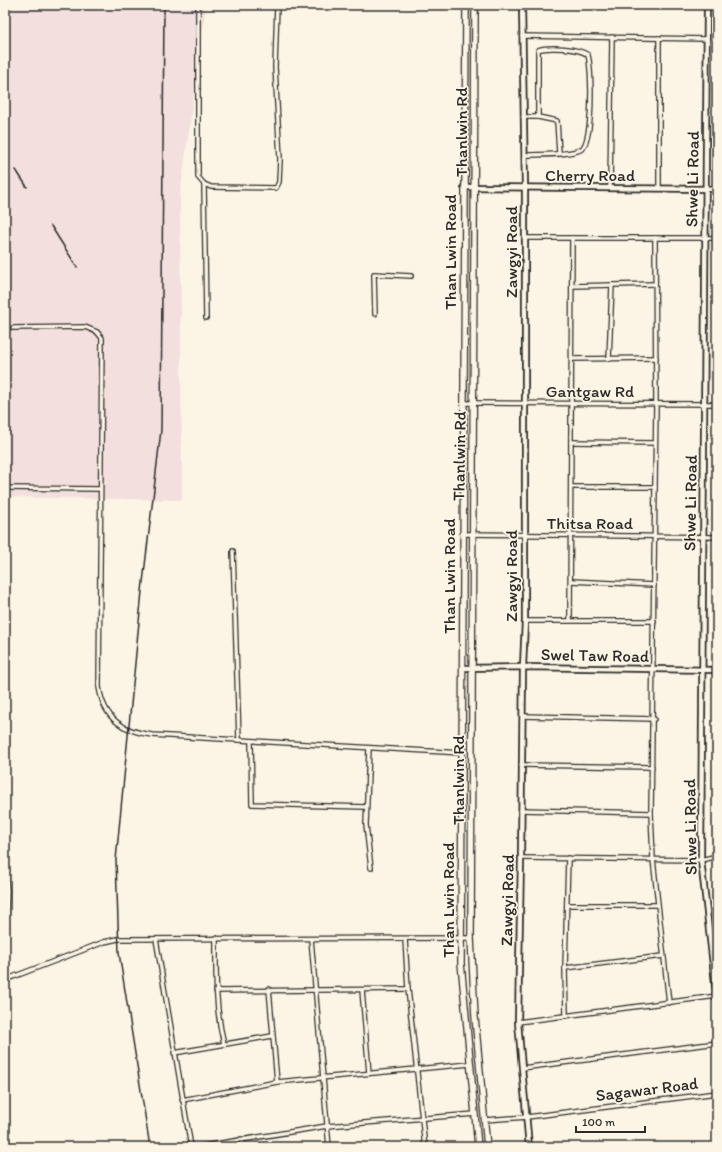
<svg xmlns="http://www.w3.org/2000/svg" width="722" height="1152" font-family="Itim,sans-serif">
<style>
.built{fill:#f2dfde}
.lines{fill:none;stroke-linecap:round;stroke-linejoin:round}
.minor-casing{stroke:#2b2b2b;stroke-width:6}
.tertiary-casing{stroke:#2b2b2b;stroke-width:8}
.primary-casing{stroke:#2b2b2b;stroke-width:8}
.minor{stroke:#fcf5e5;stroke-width:3.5}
.tertiary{stroke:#fcf5e5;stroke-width:4.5}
.primary{stroke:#fcf5e5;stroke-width:5.5}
.rail{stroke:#2b2b2b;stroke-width:1.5}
.labels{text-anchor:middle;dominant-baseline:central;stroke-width:3.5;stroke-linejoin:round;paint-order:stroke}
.street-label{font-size:17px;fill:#2b2b2b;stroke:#fcf5e5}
</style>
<rect width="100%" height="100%" fill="#fcf5e5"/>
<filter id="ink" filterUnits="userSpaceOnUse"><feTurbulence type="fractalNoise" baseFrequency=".025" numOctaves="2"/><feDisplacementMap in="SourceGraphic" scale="8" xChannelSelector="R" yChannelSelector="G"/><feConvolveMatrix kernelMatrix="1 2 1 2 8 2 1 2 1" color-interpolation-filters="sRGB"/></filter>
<g filter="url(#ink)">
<polygon class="built" points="5,5 206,5 180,196 182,500 5,497"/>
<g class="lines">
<g class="minor-casing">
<g id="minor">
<polyline points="198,5 198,177 204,184 211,187 276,188 279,182 280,159 275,67 277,5"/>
<polyline points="522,36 707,39"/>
<path d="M523 117H538V50C548 46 579 48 588 55 592 69 594 145 580 150 563 156 541 154 524 155"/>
<polyline points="538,117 557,121 559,153"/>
<polyline points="204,184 206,318"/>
<polyline points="610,188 612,37"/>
<polyline points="659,188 659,38"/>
<polyline points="524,238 717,238"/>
<polyline points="655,238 656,404 651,813 653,859 669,1003"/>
<polyline points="572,286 655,284"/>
<polyline points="375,314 374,274 411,276"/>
<path d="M13 328 85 327 97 332 102 338 99 687C104 719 122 731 152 735L462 753"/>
<polyline points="572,359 656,358"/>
<polyline points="609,359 612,285"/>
<polyline points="464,403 717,404"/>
<polyline points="571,442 655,443"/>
<polyline points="571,487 655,487"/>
<polyline points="5,488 100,489"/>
<polyline points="462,534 717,537"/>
<polyline points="233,551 239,740"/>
<polyline points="571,581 654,585"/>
<polyline points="570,620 572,238"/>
<polyline points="525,621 654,621"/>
<polyline points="523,716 654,719"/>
<polyline points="251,741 252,804 366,807"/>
<polyline points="369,748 366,825 371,868"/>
<polyline points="521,765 652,767"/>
<polyline points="521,810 651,813"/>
<polyline points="521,858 701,860 717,856"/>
<polyline points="5,872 7,891 5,927"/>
<polyline points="567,905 658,905"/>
<path d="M216 938C216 974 215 1009 224 1044"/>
<polyline points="156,939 191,1147"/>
<polyline points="311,939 329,1147"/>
<polyline points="405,939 408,989 425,1147"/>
<polyline points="711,950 717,949"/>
<polyline points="565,968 663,956"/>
<polyline points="5,980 104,942 118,939 471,938"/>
<polyline points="269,989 277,1082"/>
<polyline points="362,990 369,1073"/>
<polyline points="216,991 408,989"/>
<polyline points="566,1016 565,968 568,858"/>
<polyline points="518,1022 717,996"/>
<polyline points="174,1053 272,1036"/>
<polyline points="522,1068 717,1043"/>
<polyline points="182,1100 277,1082 470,1064"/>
<polyline points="485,1120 527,1117 717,1093"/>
<polyline points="241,1139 243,1147"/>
<polyline points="197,1147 327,1126 475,1114"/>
</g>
</g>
<g class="tertiary-casing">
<g id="tertiary">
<polyline points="522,5 525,188 525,621 523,667 521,858 518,1022 529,1147"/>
<polyline points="707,5 701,860 717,1000"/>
<polyline points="464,187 717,189"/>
<polyline points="464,668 523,667 717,670"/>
</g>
</g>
<g class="primary-casing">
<g id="primary">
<polyline points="466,5 461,963 478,1147"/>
<polyline points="475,5 471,938 475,1017 487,1147"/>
</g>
</g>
<use href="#minor" class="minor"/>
<use href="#tertiary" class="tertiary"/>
<use href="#primary" class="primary"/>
<g class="rail">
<polyline points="16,170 27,187"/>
<polyline points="51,226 77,267"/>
<polyline points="150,1147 119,953 116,860 142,591 161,430 164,5"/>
</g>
</g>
</g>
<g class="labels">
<g class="street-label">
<text transform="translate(461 132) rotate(-90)">Thanlwin Rd</text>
<text x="590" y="175">Cherry Road</text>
<text transform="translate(692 179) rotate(-89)">Shwe Li Road</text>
<text transform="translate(450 252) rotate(-90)">Than Lwin Road</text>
<text transform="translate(511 252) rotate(-90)">Zawgyi Road</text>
<text x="590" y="391">Gantgaw Rd</text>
<text transform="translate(459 456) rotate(-89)">Thanlwin Rd</text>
<text transform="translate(690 503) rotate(-89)">Shwe Li Road</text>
<text x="590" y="523">Thitsa Road</text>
<text transform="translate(449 576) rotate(-90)">Than Lwin Road</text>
<text transform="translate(511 576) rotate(-90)">Zawgyi Road</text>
<text transform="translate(595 655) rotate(1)">Swel Taw Road</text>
<text transform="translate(458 780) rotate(-90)">Thanlwin Rd</text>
<text transform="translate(690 827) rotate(-91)">Shwe Li Road</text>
<text transform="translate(448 900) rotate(-90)">Than Lwin Road</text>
<text transform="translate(507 900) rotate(-89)">Zawgyi Road</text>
<text transform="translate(647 1089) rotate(-7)">Sagawar Road</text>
</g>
</g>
<rect width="722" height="1152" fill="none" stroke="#fcf5e5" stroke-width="20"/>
<rect x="10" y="10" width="702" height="1132" fill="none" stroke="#2b2b2b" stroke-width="1.5" filter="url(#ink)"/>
<path d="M576 1126v6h69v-6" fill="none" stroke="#2b2b2b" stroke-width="2"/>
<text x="582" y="1126" font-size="12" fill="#2b2b2b" stroke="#fcf5e5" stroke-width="3" paint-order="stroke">100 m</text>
</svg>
